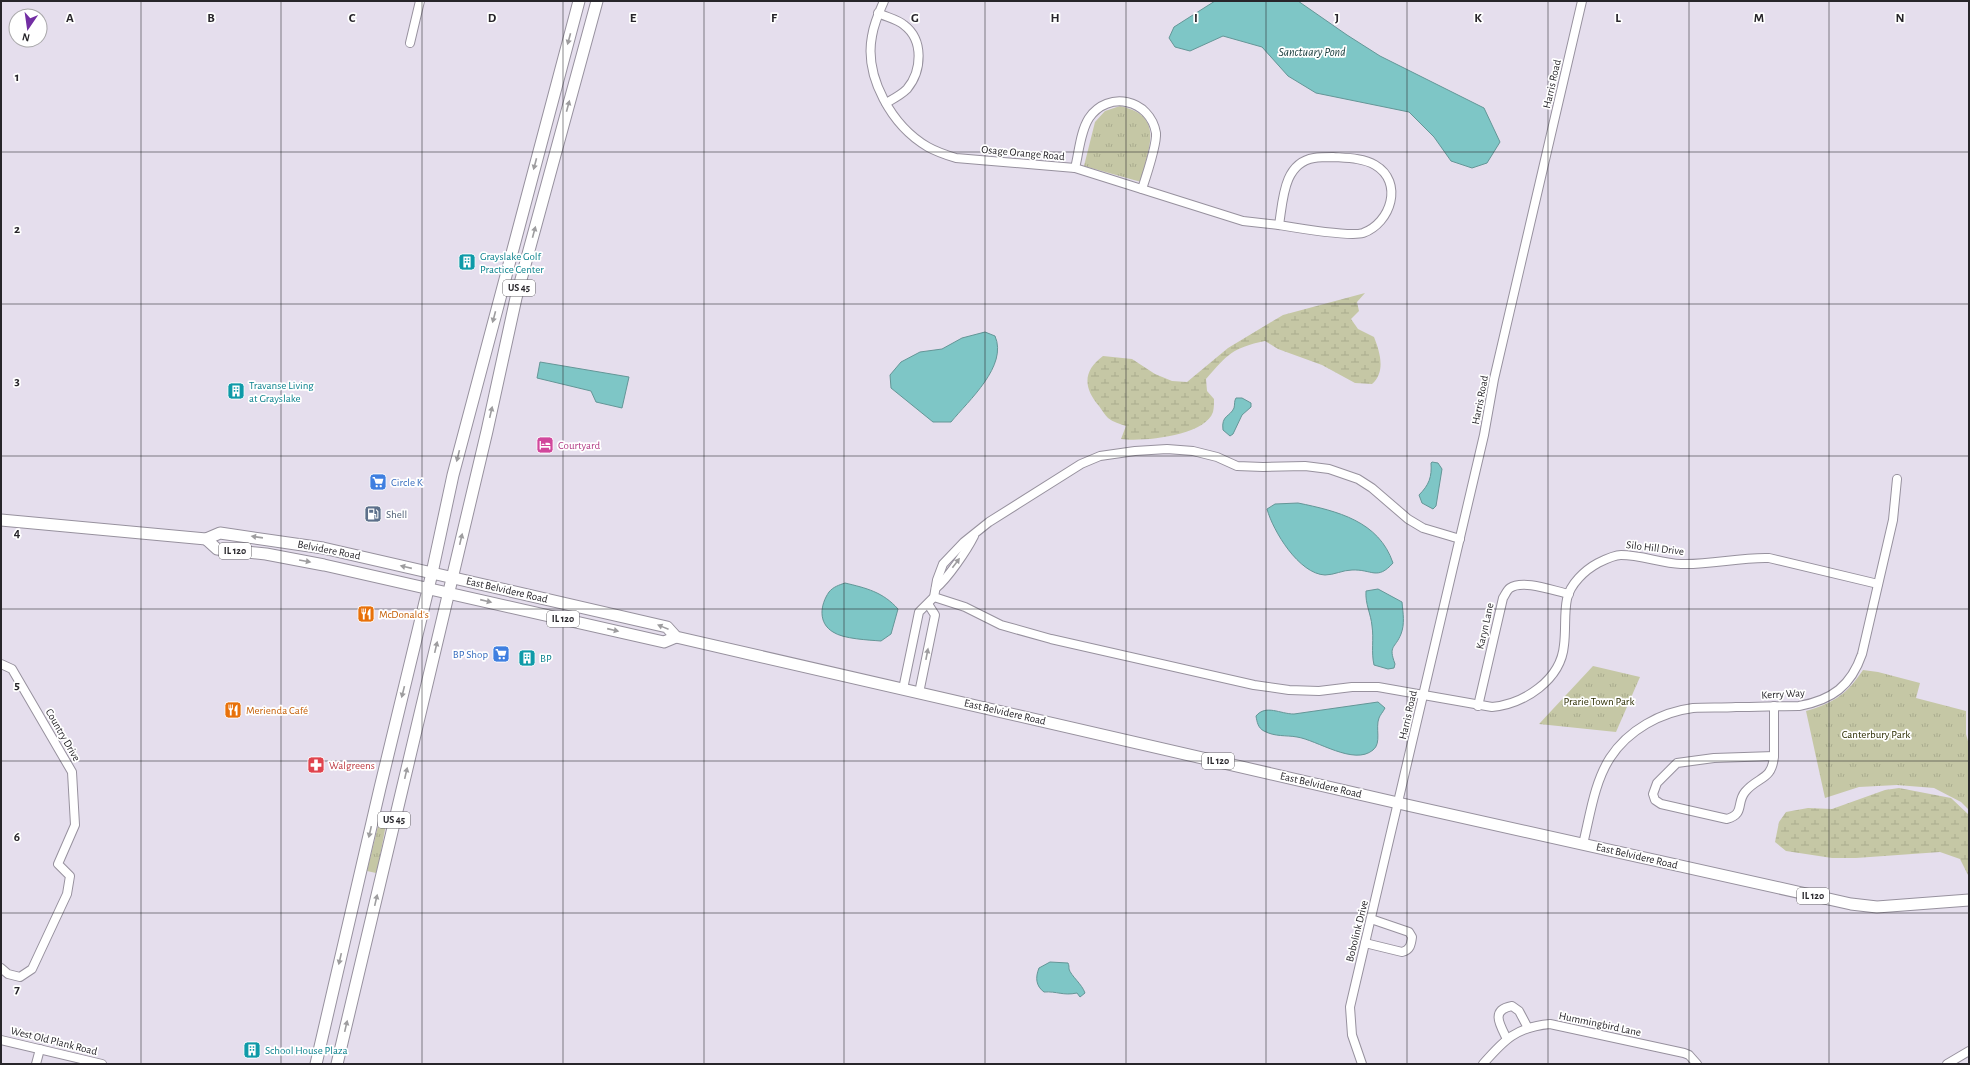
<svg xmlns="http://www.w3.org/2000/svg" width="1970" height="1065" font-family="'Alegreya Sans',sans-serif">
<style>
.grass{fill:url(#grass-tufts)}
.wetland{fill:url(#wetland-marsh)}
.water{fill:#7ec6c6;stroke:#649697}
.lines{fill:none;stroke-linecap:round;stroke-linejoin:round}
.minor-casing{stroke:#97919e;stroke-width:10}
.major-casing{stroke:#97919e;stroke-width:13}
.minor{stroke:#fff;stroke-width:8}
.major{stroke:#fff;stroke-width:11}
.oneway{fill:#9e9d9f}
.grid{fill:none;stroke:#27252a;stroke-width:1;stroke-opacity:0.55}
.labels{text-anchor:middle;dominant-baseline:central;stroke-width:3.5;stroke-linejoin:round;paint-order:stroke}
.shield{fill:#fff;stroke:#68666a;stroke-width:1}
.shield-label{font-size:10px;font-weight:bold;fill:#27252a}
.street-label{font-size:11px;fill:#27252a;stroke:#fff}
.culture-label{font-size:11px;fill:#0d838f;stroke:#fff;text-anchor:start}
.hotel-label{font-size:11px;fill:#b23c85;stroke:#fff;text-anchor:start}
.shop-label{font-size:11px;fill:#366cbe;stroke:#fff;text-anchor:start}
.service-label{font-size:11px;fill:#4e5e75;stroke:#fff;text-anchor:start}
.food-label{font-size:11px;fill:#c56008;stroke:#fff;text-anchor:start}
.park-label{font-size:11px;fill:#2c2d02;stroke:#fff}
.health-label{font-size:11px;fill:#be3a42;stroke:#fff;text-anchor:start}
.water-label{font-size:12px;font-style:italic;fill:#173a3a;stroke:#fff}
.grid-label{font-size:13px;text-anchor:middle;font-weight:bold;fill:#27252a;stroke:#fff;stroke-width:3.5;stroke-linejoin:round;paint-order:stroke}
</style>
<defs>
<pattern id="grass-tufts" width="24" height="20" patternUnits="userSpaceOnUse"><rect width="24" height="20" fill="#c5c7a5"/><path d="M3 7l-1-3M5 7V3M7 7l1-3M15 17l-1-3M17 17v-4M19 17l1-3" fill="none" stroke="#a9ab8e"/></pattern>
<pattern id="wetland-marsh" width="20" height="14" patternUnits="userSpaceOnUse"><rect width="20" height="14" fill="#c5c7a5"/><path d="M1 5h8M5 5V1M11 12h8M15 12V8" fill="none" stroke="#a9ab8e"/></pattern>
</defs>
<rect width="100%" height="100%" fill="#e5deed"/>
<g class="grass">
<path d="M1120 106C1166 116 1148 148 1141 182L1084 166 1095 122 1105 111Z"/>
<polygon points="1593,666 1640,677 1616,732 1539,724"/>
<path d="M1863 670 1878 672 1920 683 1916 698 1966 711V734L1969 745V810L1961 802 1934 788 1897 785 1859 787 1825 798 1806 711C1834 703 1847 694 1863 670Z"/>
<polygon points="380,818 387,819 378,867 376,873 367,871"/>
</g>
<g class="wetland">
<path d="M1365 293 1357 302 1359 311 1351 319 1358 329 1374 337C1380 352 1386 372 1372 384L1355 383 1322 365 1278 349 1265 341C1232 348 1228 354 1206 379L1207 391 1214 399C1214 403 1214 408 1213 412 1205 436 1142 442 1121 439L1126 426C1120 424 1113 422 1108 418 1105 415 1102 410 1099 406 1083 387 1083 371 1103 356L1132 359 1155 374 1172 381 1187 382 1228 348 1283 315Z"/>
<polygon points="1899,788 1951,798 1969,815 1969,877 1960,859 1940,852 1856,858 1832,858 1786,851 1775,842 1779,822 1786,812 1808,808 1832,809 1885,790"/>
</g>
<g class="water">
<polygon points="1215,1 1298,1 1347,35 1380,56 1484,108 1500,142 1487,163 1472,168 1451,161 1434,137 1409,112 1316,93 1288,76 1262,47 1223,36 1190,51 1175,47 1169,38 1174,27"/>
<path d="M985 332 995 336C1008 366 969 400 951 422H933L891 388 890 375 901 362 920 352 942 349 962 338Z"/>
<polygon points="540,362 629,377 622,408 596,402 591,391 537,378"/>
<path d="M1236 398H1242L1251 403V407L1242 415 1233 434 1230 436 1223 430C1221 415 1230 417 1234 408 1235 404 1234 401 1236 398Z"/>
<path d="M1432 462 1438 463 1442 469 1436 506 1433 509 1422 503 1419 495C1429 485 1432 477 1431 463Z"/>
<path d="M1298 503C1337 511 1379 521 1393 563 1377 581 1372 569 1352 570 1343 570 1334 575 1325 575 1299 574 1273 531 1267 509L1275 504Z"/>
<path d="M845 583C866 588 883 592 898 609L891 634 881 641C869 640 843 639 833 632 818 623 820 605 829 592 833 587 839 585 845 583Z"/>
<path d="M1378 589 1402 602C1403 613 1405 624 1401 634 1395 649 1388 645 1395 664L1394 668 1388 669 1374 665C1371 652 1374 639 1372 626 1371 614 1365 604 1366 591Z"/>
<path d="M1378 702 1385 708C1383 712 1380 715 1379 718 1375 728 1382 743 1373 750 1354 766 1317 740 1297 737 1286 735 1275 737 1264 731 1258 728 1257 722 1256 716 1266 704 1280 714 1294 714Z"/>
<path d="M1050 962 1068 963C1069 965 1069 967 1069 969 1071 976 1082 984 1085 993L1080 997 1077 993C1063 996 1057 991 1044 992 1036 986 1035 978 1039 968Z"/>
</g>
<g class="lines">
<g class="minor-casing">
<g id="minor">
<path d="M884 1C879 12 874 23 872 36 864 77 892 126 928 147 937 152 946 155 956 158L1075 168 1243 221 1279 225"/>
<path d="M878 13C886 17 897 19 904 25 924 40 922 71 907 89 901 95 893 99 886 103"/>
<polyline points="410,43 420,1"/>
<path d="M1333 157C1347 158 1363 158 1375 165 1404 182 1391 223 1363 233 1349 237 1297 228 1279 225 1283 201 1283 163 1314 158 1320 157 1327 157 1333 157Z"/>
<path d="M1075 168C1079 153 1080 132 1089 118 1108 90 1150 99 1156 133 1157 144 1146 177 1142 189"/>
<path d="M936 588C948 578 967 550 974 536"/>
<path d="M934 597 965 607 1001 625 1051 639 1254 685 1289 690 1319 691 1352 687H1378L1492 707C1524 704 1561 680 1564 645 1566 630 1564 613 1567 599 1570 584 1585 570 1598 563 1604 560 1614 555 1621 555 1641 555 1661 563 1681 564 1711 565 1740 557 1769 558L1878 584"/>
<polyline points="1,664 12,669 72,772 75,825 58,864 70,876 67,894 32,969 20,977 8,974 1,968"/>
<polyline points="903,689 919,612 934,597 937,580 943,564 964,542 989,522 1081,464 1100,456 1135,451 1167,449 1193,451 1217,457 1237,466 1263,467 1305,466 1329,469 1358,479 1372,488 1408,519 1423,528 1460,539"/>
<polyline points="919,693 935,615 928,604"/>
<path d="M1478 706 1503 598C1505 595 1507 590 1510 588 1523 579 1554 591 1569 594"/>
<path d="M1774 756C1772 781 1758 776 1745 792 1736 803 1745 814 1727 819L1661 804 1655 800 1653 794 1657 783 1677 763 1714 758Z"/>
<polyline points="1774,756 1774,706"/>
<path d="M1583 844C1590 816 1594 783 1610 758 1628 730 1661 712 1693 708 1707 707 1722 708 1736 707 1757 707 1778 706 1799 706 1832 700 1851 686 1862 654L1893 520 1897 479"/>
<path d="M1365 943 1402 952C1410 950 1411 945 1412 937L1409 932 1371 919"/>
<path d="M1507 1039C1500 1025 1490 1010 1512 1006L1519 1011 1528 1028"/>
<polyline points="1,1040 102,1064"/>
<polyline points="36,1064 40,1049"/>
<polyline points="1362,1064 1352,1035 1350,1007 1484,435 1494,379 1582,1"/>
<path d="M1483 1064C1504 1040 1516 1027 1550 1024L1684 1053 1689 1055 1697 1064"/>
<polyline points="1947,1064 1969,1051"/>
</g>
</g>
<g class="major-casing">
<g id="major">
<polyline points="1,520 206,539 220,533 323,548 667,627 676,637 1398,803 1851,904 1877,907 1969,900"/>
<polyline points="206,539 217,549 266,554 324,565 664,642 676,637"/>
<polyline points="316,1064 380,788 432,573 453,475 579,1"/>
<polyline points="337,1064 487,431 516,298 597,1"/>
</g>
</g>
<use href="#minor" class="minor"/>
<use href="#major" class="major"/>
</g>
<defs><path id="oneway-solid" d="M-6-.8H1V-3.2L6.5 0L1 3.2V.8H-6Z"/></defs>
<g class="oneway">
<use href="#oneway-solid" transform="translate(569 39) rotate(105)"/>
<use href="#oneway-solid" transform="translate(568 106) rotate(-75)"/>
<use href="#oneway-solid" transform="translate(535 164) rotate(105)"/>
<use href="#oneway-solid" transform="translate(534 232) rotate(-75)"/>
<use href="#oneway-solid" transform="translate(494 317) rotate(105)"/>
<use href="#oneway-solid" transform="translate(491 412) rotate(-77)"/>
<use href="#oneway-solid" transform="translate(458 456) rotate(104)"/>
<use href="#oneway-solid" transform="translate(257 537) rotate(-172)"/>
<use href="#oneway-solid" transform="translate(461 539) rotate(-77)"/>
<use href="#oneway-solid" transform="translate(305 561) rotate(10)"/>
<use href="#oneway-solid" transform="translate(956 563) rotate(-53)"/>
<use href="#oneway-solid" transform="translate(406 567) rotate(-167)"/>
<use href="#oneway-solid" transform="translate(486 601) rotate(13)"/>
<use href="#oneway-solid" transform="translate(663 627) rotate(-158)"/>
<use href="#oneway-solid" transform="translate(613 630) rotate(13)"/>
<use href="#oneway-solid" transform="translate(436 647) rotate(-77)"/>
<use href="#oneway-solid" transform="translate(927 654) rotate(-79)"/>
<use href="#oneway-solid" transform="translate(403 692) rotate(104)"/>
<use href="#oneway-solid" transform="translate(406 773) rotate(-77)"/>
<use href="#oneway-solid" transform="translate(370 832) rotate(103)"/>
<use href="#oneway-solid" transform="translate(376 900) rotate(-77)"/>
<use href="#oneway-solid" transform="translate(340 959) rotate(103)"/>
<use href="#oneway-solid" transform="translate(346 1026) rotate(-77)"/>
</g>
<path class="grid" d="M141 1V1064M281 1V1064M422 1V1064M563 1V1064M704 1V1064M844 1V1064M985 1V1064M1126 1V1064M1266 1V1064M1407 1V1064M1548 1V1064M1689 1V1064M1829 1V1064M1 152H1969M1 304H1969M1 456H1969M1 609H1969M1 761H1969M1 913H1969"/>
<defs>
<g id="building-square" transform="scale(0.9)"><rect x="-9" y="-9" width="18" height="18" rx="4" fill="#0f9aa8" stroke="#fff"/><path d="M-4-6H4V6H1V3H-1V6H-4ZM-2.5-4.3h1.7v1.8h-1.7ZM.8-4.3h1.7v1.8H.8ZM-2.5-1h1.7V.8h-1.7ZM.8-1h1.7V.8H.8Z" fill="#fff"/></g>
<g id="hotel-square" transform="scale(0.9)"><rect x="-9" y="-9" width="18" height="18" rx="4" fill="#d1479c" stroke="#fff"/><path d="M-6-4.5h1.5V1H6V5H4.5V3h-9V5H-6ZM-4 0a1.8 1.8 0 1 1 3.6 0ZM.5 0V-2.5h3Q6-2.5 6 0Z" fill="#fff"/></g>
<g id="supermarket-square" transform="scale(0.9)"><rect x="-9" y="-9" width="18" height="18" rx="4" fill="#3f7fe0" stroke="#fff"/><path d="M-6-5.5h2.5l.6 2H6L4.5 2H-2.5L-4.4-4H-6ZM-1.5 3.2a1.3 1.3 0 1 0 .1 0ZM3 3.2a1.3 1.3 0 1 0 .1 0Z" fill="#fff"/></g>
<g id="fuel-square" transform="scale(0.9)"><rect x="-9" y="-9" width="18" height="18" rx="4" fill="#5c6f8a" stroke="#fff"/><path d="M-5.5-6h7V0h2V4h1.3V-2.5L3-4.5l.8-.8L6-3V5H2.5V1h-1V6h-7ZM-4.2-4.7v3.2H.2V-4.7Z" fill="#fff"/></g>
<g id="restaurant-square" transform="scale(0.9)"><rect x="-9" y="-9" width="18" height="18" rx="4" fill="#e8710a" stroke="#fff"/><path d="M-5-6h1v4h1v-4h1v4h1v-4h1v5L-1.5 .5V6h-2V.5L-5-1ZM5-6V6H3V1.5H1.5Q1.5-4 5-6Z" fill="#fff"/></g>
<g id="pharmacy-square" transform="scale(0.9)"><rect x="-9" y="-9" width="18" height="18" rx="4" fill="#e0444e" stroke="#fff"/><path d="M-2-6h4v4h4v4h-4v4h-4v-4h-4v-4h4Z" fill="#fff"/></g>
</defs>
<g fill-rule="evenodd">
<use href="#building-square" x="467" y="262"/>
<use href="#building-square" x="236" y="391"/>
<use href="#hotel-square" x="545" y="445"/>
<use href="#supermarket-square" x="378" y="482"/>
<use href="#fuel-square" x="373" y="514"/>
<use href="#restaurant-square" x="366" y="614"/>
<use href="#supermarket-square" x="501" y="654"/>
<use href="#building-square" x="527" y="658"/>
<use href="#restaurant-square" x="233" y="710"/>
<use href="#pharmacy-square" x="316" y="765"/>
<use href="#building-square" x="252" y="1050"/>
</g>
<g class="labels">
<g class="shield">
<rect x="503" y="280" width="32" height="16" rx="3"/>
<rect x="219" y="543" width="32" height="16" rx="3"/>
<rect x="547" y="611" width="32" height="16" rx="3"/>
<rect x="1202" y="753" width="32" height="16" rx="3"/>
<rect x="378" y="812" width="32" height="16" rx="3"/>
<rect x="1797" y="888" width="32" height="16" rx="3"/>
</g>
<g class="shield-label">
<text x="519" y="288">US 45</text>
<text x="235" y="551">IL 120</text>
<text x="563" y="619">IL 120</text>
<text x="1218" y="761">IL 120</text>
<text x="394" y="820">US 45</text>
<text x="1813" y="896">IL 120</text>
</g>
<g class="street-label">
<text transform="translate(1552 84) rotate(-77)">Harris Road</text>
<text transform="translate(1023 153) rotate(5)">Osage Orange Road</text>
<text transform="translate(1480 400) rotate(-79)">Harris Road</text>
<text transform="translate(1655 548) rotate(7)">Silo Hill Drive</text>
<text transform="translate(329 550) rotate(11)">Belvidere Road</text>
<text transform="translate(507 590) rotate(13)">East Belvidere Road</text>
<text transform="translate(1485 626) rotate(-77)">Karyn Lane</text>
<text transform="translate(1783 694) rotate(-3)">Kerry Way</text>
<text transform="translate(1005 712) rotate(13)">East Belvidere Road</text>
<text transform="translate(1408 715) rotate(-77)">Harris Road</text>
<text transform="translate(63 735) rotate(60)">Country Drive</text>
<text transform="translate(1321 785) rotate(13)">East Belvidere Road</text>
<text transform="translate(1637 856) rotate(13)">East Belvidere Road</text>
<text transform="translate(1357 931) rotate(-76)">Bobolink Drive</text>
<text transform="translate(1600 1024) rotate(12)">Hummingbird Lane</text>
<text transform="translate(54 1041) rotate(14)">West Old Plank Road</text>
</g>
<g class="culture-label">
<text x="480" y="256">Grayslake Golf<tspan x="480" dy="13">Practice Center</tspan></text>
<text x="249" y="385">Travanse Living<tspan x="249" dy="13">at Grayslake</tspan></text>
<text x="540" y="658">BP</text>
<text x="265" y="1050">School House Plaza</text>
</g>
<g class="hotel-label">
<text x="558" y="445">Courtyard</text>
</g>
<g class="shop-label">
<text x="391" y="482">Circle K</text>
<text x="488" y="654" text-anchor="end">BP Shop</text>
</g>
<g class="service-label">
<text x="386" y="514">Shell</text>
</g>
<g class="food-label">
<text x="379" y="614">McDonald's</text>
<text x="246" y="710">Merienda Café</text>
</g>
<g class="park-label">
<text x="1599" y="701">Prarie Town Park</text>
<text x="1876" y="734">Canterbury Park</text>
</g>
<g class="health-label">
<text x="329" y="765">Walgreens</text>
</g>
<g class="water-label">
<text x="1312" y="52">Sanctuary Pond</text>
</g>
</g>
<g class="grid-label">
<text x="70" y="22">A</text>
<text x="211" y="22">B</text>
<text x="352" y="22">C</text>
<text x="492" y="22">D</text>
<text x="633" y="22">E</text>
<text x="774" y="22">F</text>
<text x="915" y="22">G</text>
<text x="1055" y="22">H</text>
<text x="1196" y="22">I</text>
<text x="1337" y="22">J</text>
<text x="1478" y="22">K</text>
<text x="1618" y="22">L</text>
<text x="1759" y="22">M</text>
<text x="1900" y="22">N</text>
<text x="17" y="81">1</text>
<text x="17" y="233">2</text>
<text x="17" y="385">3</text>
<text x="17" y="537">4</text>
<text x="17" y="689">5</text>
<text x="17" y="841">6</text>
<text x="17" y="993">7</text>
</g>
<rect width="1970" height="1065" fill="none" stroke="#27252a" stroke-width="4"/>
<g transform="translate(28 28) rotate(193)"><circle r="19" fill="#ffffff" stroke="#a9a8aa"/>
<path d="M0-3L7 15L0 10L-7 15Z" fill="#722ea3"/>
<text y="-6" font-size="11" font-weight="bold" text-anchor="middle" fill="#27252a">N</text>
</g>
</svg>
